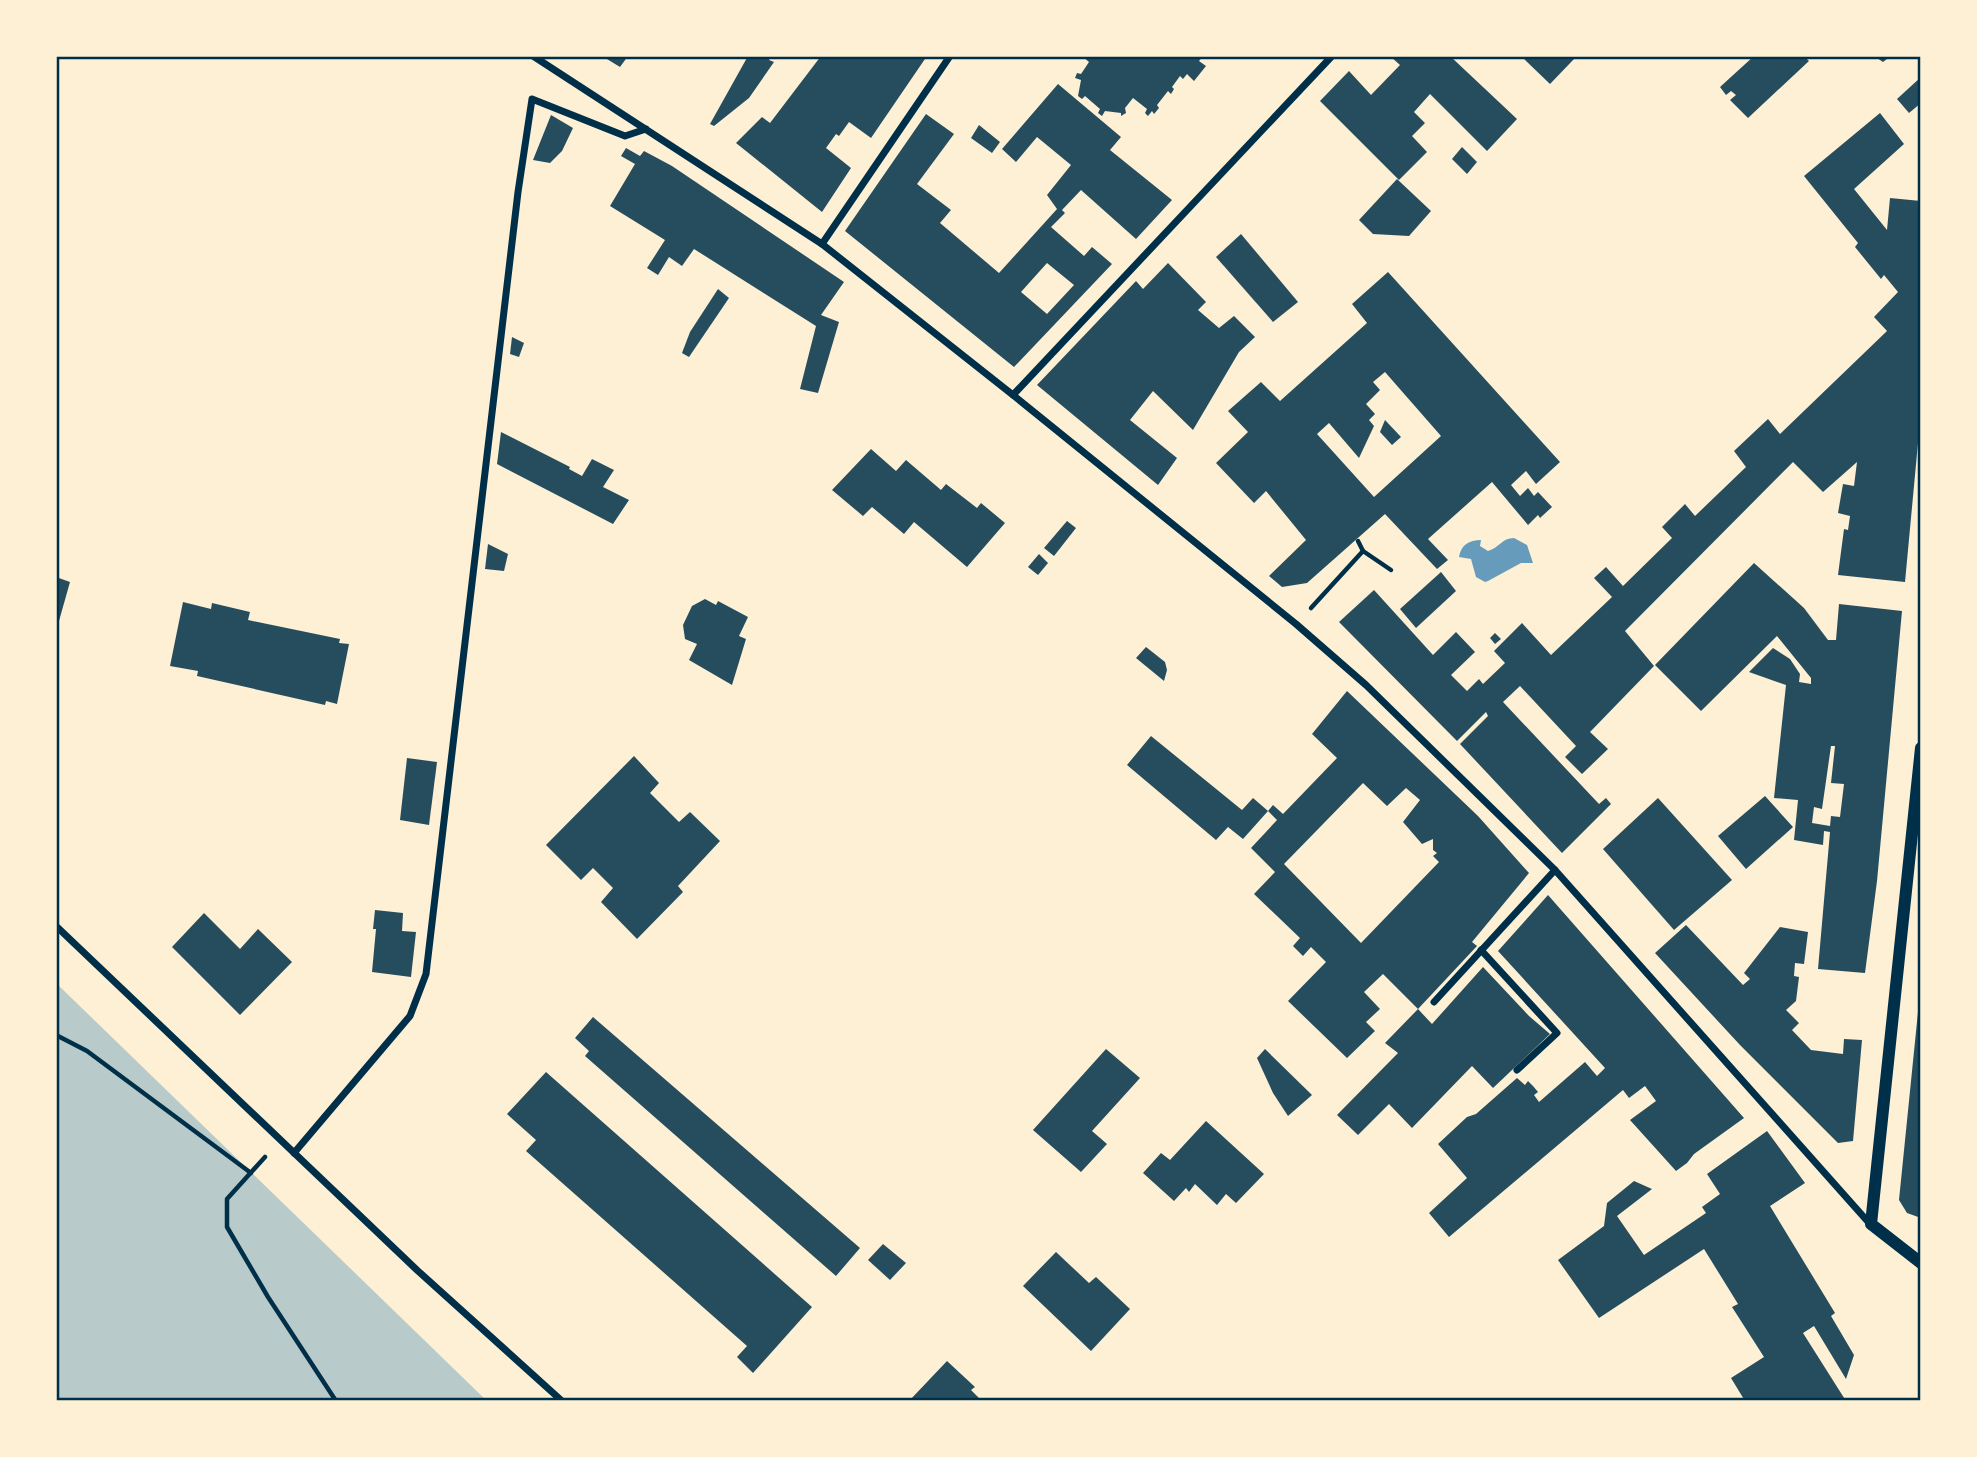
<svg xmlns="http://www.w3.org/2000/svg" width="1977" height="1457" font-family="Roboto,sans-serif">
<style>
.green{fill:#b9caca}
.water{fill:#669bbc}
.building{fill:#264d5e;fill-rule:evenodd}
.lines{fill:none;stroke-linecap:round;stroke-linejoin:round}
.path{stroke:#003049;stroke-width:4.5}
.minor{stroke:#003049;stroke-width:7}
.tertiary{stroke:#003049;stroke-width:12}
.neatline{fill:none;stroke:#003049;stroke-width:2.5}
</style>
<rect width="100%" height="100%" fill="#fdf0d5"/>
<polygon class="green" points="56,983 487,1401 56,1401"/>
<path class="water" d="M1514 538 1527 545 1533 563H1521L1488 581 1485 582 1476 577 1471 559 1459 557C1461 545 1469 540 1481 540L1480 546 1488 551C1499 548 1502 538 1514 538Z"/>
<g class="building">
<polygon points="602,56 628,56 620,67"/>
<polygon points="748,56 771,56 769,60 774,62 749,98 714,126 710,124"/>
<polygon points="821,56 927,56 871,138 849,122 839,136 836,134 826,148 851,168 822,212 736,143 762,117 770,123"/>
<polygon points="1082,56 1203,56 1199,61 1206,66 1194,81 1187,74 1183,79 1180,76 1172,87 1174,89 1171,94 1168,91 1157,105 1159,108 1154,114 1152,111 1148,116 1145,113 1147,109 1133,98 1125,108 1126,113 1121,116 1121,113 1105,111 1102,116 1098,113 1100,109 1085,96 1082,99 1078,96 1081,80 1075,78 1077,73 1081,74 1089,62"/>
<polygon points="1390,56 1450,56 1517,119 1487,151 1430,94 1414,112 1425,123 1412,136 1427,152 1399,180 1320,101 1349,71 1371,95 1400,65"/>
<polygon points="1521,56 1573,56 1575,58 1550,84"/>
<polygon points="1754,56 1804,56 1809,61 1748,118 1730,100 1736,95 1731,91 1726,95 1720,87"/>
<polygon points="1874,56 1891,56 1883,62"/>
<polygon points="1921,77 1921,103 1909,113 1897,99"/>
<path d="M1058 84 1121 137 1110 150 1172 200 1136 239 1081 190 1062 210 1065 213 1051 227 1084 256 1092 247 1112 264 1014 367 845 231 926 114 954 134 917 184 951 210 940 223 999 273 1057 209 1047 195 1071 165 1037 137 1016 162 1002 149ZM1047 263 1074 285 1047 314 1021 292Z"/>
<polygon points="1880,113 1904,144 1854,189 1887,230 1890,198 1921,201 1921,411 1905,582 1838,575 1844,529 1848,530 1850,516 1838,513 1843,484 1854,486 1857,462 1823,492 1793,462 1625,631 1654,666 1590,732 1608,749 1582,774 1565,757 1576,746 1520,686 1503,702 1599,804 1606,798 1611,804 1562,853 1460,744 1488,716 1486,712 1457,741 1339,622 1374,590 1433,655 1456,632 1475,652 1451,675 1467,691 1479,679 1483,684 1505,663 1494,651 1522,623 1551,655 1612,597 1594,578 1606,567 1623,586 1672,538 1662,527 1685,504 1695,516 1746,467 1734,451 1768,419 1780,434 1887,331 1874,317 1898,292 1884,275 1881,279 1855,247 1858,243 1804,176"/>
<polygon points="551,115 573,128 562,151 550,163 533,160"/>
<polygon points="979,125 1000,142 992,153 971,138"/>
<polygon points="1462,147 1477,162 1467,174 1452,159"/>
<polygon points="626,148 640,156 644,151 672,166 844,282 821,315 839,322 818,393 800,389 816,326 694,249 682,266 669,257 658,275 647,268 665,240 610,206 635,164 621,156"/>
<polygon points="1397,179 1431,211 1409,236 1373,234 1359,220"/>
<polygon points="1241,234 1298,302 1273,322 1216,257"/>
<polygon points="1168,263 1206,302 1198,310 1219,328 1234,316 1255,337 1239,352 1193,430 1153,391 1130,420 1177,458 1158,485 1037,385 1136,281 1143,289"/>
<path d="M1388 272 1560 462 1536 484 1526 471 1511 485 1520 496 1528 488 1534 496 1538 492 1552 507 1540 518 1538 515 1528 525 1492 482 1428 539 1448 560 1437 569 1385 514 1307 583 1282 587 1269 576 1306 540 1266 491 1254 503 1216 463 1248 432 1228 411 1261 382 1280 401 1367 323 1352 304ZM1385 372 1441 436 1374 497 1317 434 1329 423 1359 458 1374 426 1369 420 1375 414 1366 404 1380 390 1373 382Z"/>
<polygon points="718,289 729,298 689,357 682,353 690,332"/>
<polygon points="512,337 524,343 519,357 510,354"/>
<polygon points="1385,420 1401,437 1392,445 1380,432"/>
<polygon points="501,432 570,467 569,469 582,476 592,459 614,470 603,487 629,500 613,524 497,464"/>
<polygon points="871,449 896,471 906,460 941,490 946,484 977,508 981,503 1005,523 967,567 914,522 904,534 872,507 863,516 832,490"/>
<polygon points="1067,521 1076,528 1054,556 1044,548"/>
<polygon points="488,544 508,554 504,571 485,569"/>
<polygon points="1039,554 1048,563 1038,575 1028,567"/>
<path d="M1754 563 1804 608 1828 640H1836L1839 604 1902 611 1877 881 1865 973 1818 969 1830 832 1824 831 1823 845 1794 840 1798 800 1774 798 1786 685 1749 672 1773 648 1790 659 1800 674 1799 682 1811 684V678L1777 636 1701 711 1655 665ZM1831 746H1835L1831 783 1844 784 1840 817 1831 816 1830 826 1812 823 1814 807 1822 809Z"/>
<polygon points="1441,572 1456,591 1416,628 1400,609"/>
<polygon points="56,577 70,582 57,628 56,628"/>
<polygon points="705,599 716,605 718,601 748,617 739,636 746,639 732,685 689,660 697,644 685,639 683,625 692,606"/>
<polygon points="183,602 211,609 212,603 250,612 248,620 340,639 339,643 349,644 337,704 326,701 325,705 197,676 198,671 170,666"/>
<polygon points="1495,633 1501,639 1495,644 1490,638"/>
<polygon points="1146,647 1165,662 1167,670 1164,681 1136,658"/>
<path d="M1347 691 1478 816 1529 873 1472 942 1477 946 1418 1009 1383 974 1364 992 1380 1009 1366 1022 1375 1031 1347 1058 1288 1001 1326 962 1311 947 1303 956 1293 946 1300 938 1254 894 1275 872 1251 848 1277 820 1268 811 1243 839 1228 827 1216 840 1127 765 1151 736 1242 810 1253 798 1268 811 1273 805 1283 814 1337 758 1312 734ZM1363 783 1387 806 1406 788 1420 800 1403 822 1422 844 1433 839V850L1437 853 1433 856 1439 862 1361 943 1284 864Z"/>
<polygon points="634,756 659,783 650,793 679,822 690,812 720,841 678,886 683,892 637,939 601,902 613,888 593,868 581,880 546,845"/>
<polygon points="407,758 437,762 429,825 400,820"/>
<polygon points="1765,796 1793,827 1746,869 1718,836"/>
<polygon points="1658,798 1732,880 1674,930 1603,849"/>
<polygon points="1548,895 1744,1118 1694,1154 1687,1163 1676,1171 1630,1120 1656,1101 1645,1086 1629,1098 1623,1090 1449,1237 1429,1213 1467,1178 1438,1144 1467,1117 1476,1114 1517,1078 1525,1085 1528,1081 1533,1086 1538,1092 1534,1095 1539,1102 1585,1062 1597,1076 1605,1068 1498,951"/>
<polygon points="375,910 403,913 402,931 416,932 411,977 372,972 376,929 373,929"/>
<polygon points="204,913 240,949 258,929 292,962 240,1015 172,947"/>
<polygon points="1686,925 1743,985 1750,979 1744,973 1780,927 1808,932 1804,964 1795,963 1794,976 1799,977 1796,1001 1786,1010 1799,1023 1792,1030 1811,1050 1843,1054 1844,1039 1862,1040 1853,1141 1838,1143 1740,1045 1655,953"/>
<polygon points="1483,967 1529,1016 1550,1034 1493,1088 1472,1066 1412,1128 1389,1104 1358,1135 1337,1115 1398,1053 1385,1043 1418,1009 1432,1024"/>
<polygon points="1919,1002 1921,1002 1921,1218 1907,1213 1899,1200"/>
<polygon points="593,1017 860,1248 836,1276 585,1056 589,1051 575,1038"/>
<polygon points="1106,1049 1140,1078 1092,1131 1107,1144 1081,1172 1033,1130"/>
<polygon points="1265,1049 1312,1095 1288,1116 1273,1093 1257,1058"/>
<polygon points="546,1072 812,1307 753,1373 737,1357 747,1346 526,1151 536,1140 507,1114"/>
<polygon points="1206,1121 1264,1174 1236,1203 1226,1194 1217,1205 1195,1184 1189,1192 1186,1188 1174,1201 1143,1173 1161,1153 1170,1160"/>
<polygon points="1767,1131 1805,1183 1770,1206 1835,1313 1831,1316 1854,1355 1846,1379 1814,1326 1803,1333 1846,1401 1745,1401 1731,1378 1764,1357 1732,1307 1738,1304 1704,1249 1599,1318 1558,1260 1604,1226 1607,1203 1634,1181 1652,1189 1617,1216 1644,1255 1706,1213 1702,1207 1720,1194 1707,1174"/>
<polygon points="883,1244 906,1263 890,1280 868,1260"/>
<polygon points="1056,1252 1089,1283 1096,1277 1130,1309 1091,1351 1023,1286"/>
<polygon points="947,1361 975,1387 971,1390 982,1401 909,1401"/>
</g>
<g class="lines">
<g class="path">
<polyline points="1358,541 1363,551"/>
<polyline points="1311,608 1363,551 1391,570"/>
<polyline points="56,1035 87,1051 251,1173"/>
<polyline points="265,1157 227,1199 227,1227 268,1297 336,1401"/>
</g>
<g class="minor">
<polyline points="533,56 822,244 1013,395 1296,624 1366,685 1555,870 1870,1224"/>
<polyline points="822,244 950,56"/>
<polyline points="1013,395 1332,56"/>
<polyline points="56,926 418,1271 562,1401"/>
<polyline points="1481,950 1557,1033 1517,1070"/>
<polyline points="1434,1002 1555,870"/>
<polyline points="294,1153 410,1016 426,974 518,192 532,99 625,136 646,129"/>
</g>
<polyline class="tertiary" points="1921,748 1871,1224 1921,1263"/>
</g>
<rect width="1977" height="1457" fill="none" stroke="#fdf0d5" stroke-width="116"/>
<rect x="58" y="58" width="1861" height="1341" class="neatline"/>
</svg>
